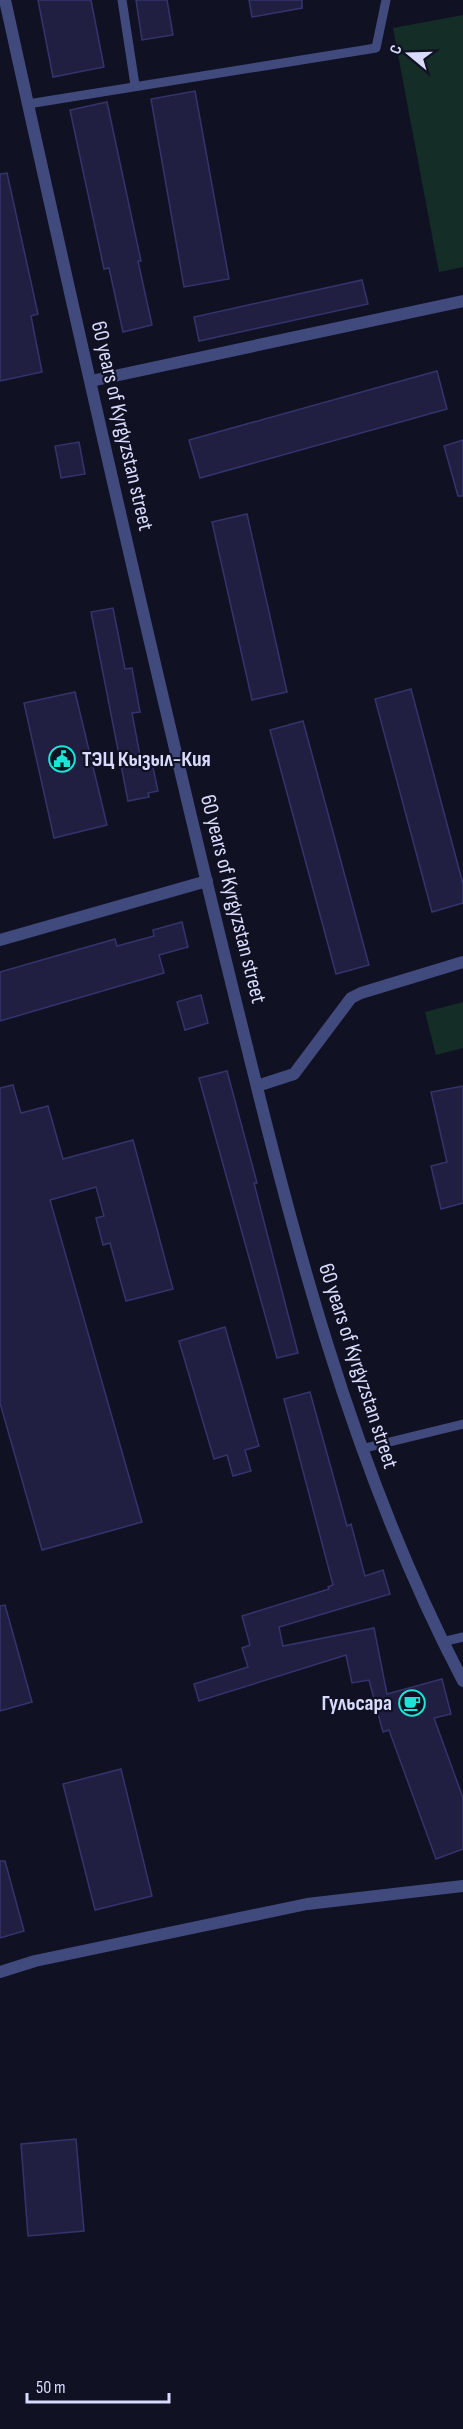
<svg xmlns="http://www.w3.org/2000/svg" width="463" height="2429" font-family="'Sofia Sans Condensed',sans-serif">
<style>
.green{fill:#152d27}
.building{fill:#201f42;stroke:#34346c;stroke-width:1.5}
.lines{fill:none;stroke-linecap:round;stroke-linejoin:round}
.lane{stroke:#414a7d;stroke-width:9}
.street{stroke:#414a7d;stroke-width:12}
.labels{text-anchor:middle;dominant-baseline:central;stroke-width:4.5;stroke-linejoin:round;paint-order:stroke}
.street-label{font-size:22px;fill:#d8dbfb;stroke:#111124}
.poi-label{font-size:22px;font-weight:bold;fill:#d8dbfb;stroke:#111124;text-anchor:start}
</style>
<rect width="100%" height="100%" fill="#111124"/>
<g class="green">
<polygon points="463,15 463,267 439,272 393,28"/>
<polygon points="463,1002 463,1048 436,1055 425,1012"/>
</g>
<g class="building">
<polygon points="38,0 91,0 104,67 53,77"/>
<polygon points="136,0 167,0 173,35 142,40"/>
<polygon points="249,0 302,0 302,8 252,17"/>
<polygon points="195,91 229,279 184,287 151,99"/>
<polygon points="107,102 141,261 138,261 152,325 123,332 109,268 104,269 70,110"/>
<polygon points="7,173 38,314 31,316 42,372 0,381 0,174"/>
<polygon points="362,280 368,304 199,341 194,317"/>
<polygon points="437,371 447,409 200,478 189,440"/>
<polygon points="463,440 463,496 458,496 444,446"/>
<polygon points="79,442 85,474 61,478 55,446"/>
<polygon points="247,514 287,692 252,700 212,522"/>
<polygon points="113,608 125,669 132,668 140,712 132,713 141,761 151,758 158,791 148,793 149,797 128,801 91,612"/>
<polygon points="411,689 463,884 463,903 432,912 375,699"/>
<polygon points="75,692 107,825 54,838 24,703"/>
<polygon points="303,721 369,965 336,974 270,730"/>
<polygon points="182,922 188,947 159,955 164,973 0,1021 0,972 115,939 117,946 154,936 153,930"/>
<polygon points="201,995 208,1023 185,1030 177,1002"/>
<polygon points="227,1071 257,1183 254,1183 298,1353 277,1358 199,1078"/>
<polygon points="13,1085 21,1113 48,1106 63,1159 133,1140 173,1289 126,1301 110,1243 103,1245 96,1218 104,1216 96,1187 50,1200 142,1522 42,1550 0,1403 0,1088"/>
<polygon points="463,1086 463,1203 441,1209 431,1166 447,1162 431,1092"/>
<polygon points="225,1327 259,1446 245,1450 251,1471 233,1476 227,1455 214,1459 179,1341"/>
<polygon points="310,1392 347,1526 351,1524 365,1576 383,1570 390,1594 279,1627 283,1646 374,1628 387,1694 442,1679 451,1714 434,1718 463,1798 463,1849 436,1859 389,1730 383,1732 369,1680 352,1683 346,1655 199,1701 194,1684 248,1667 242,1648 250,1645 242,1616 329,1589 328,1587 333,1585 284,1399"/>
<polygon points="5,1605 32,1702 0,1711 0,1606"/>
<polygon points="121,1769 152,1896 95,1910 63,1784"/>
<polygon points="0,1861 5,1861 24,1931 0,1938"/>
<polygon points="76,2139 84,2231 28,2236 21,2144"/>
</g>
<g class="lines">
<g class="lane">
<polyline points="122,0 135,85"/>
<polyline points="28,104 376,48 386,0"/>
<polyline points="361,1449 463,1424"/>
<polyline points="442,1642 463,1637"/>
</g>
<g class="street">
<path d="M5 0C74 314 145 628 221 941 283 1193 341 1449 463 1681"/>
<polyline points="91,381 463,301"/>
<polyline points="0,940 207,881"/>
<polyline points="257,1086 294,1074 351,998 361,993 463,962"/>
<polyline points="0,1972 35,1961 307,1904 463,1886"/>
</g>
</g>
<defs>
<g id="civic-ring" transform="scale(1.35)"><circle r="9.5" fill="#111124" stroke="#19e6d4" stroke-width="1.5"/><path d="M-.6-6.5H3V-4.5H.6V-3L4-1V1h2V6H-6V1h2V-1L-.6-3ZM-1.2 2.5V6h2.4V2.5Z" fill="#19e6d4"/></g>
<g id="cafe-ring" transform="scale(1.35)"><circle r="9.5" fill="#111124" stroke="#19e6d4" stroke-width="1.5"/><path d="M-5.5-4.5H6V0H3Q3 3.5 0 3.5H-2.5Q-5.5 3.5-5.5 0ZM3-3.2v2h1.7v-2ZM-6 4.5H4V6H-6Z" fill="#19e6d4"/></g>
</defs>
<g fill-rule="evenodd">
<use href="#civic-ring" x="62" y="759"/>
<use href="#cafe-ring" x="412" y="1703"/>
</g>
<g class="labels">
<g class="street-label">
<text transform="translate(122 426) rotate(77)">60 years of Kyrgyzstan street</text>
<text transform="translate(233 899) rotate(76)">60 years of Kyrgyzstan street</text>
<text transform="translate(358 1366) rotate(72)">60 years of Kyrgyzstan street</text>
</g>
<g class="poi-label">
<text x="82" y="759">ТЭЦ Кызыл-Кия</text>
<text x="392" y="1703" text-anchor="end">Гульсара</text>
</g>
</g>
<g transform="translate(409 54) rotate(289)" stroke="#111124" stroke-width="4.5" paint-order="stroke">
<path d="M0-4.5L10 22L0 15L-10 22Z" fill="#d8dbfb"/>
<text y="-9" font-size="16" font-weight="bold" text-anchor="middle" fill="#d8dbfb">С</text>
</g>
<path d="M27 2393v9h142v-9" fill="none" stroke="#d8dbfb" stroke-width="3"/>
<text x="36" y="2393" font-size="18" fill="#d8dbfb" stroke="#111124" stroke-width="4.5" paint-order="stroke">50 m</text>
</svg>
